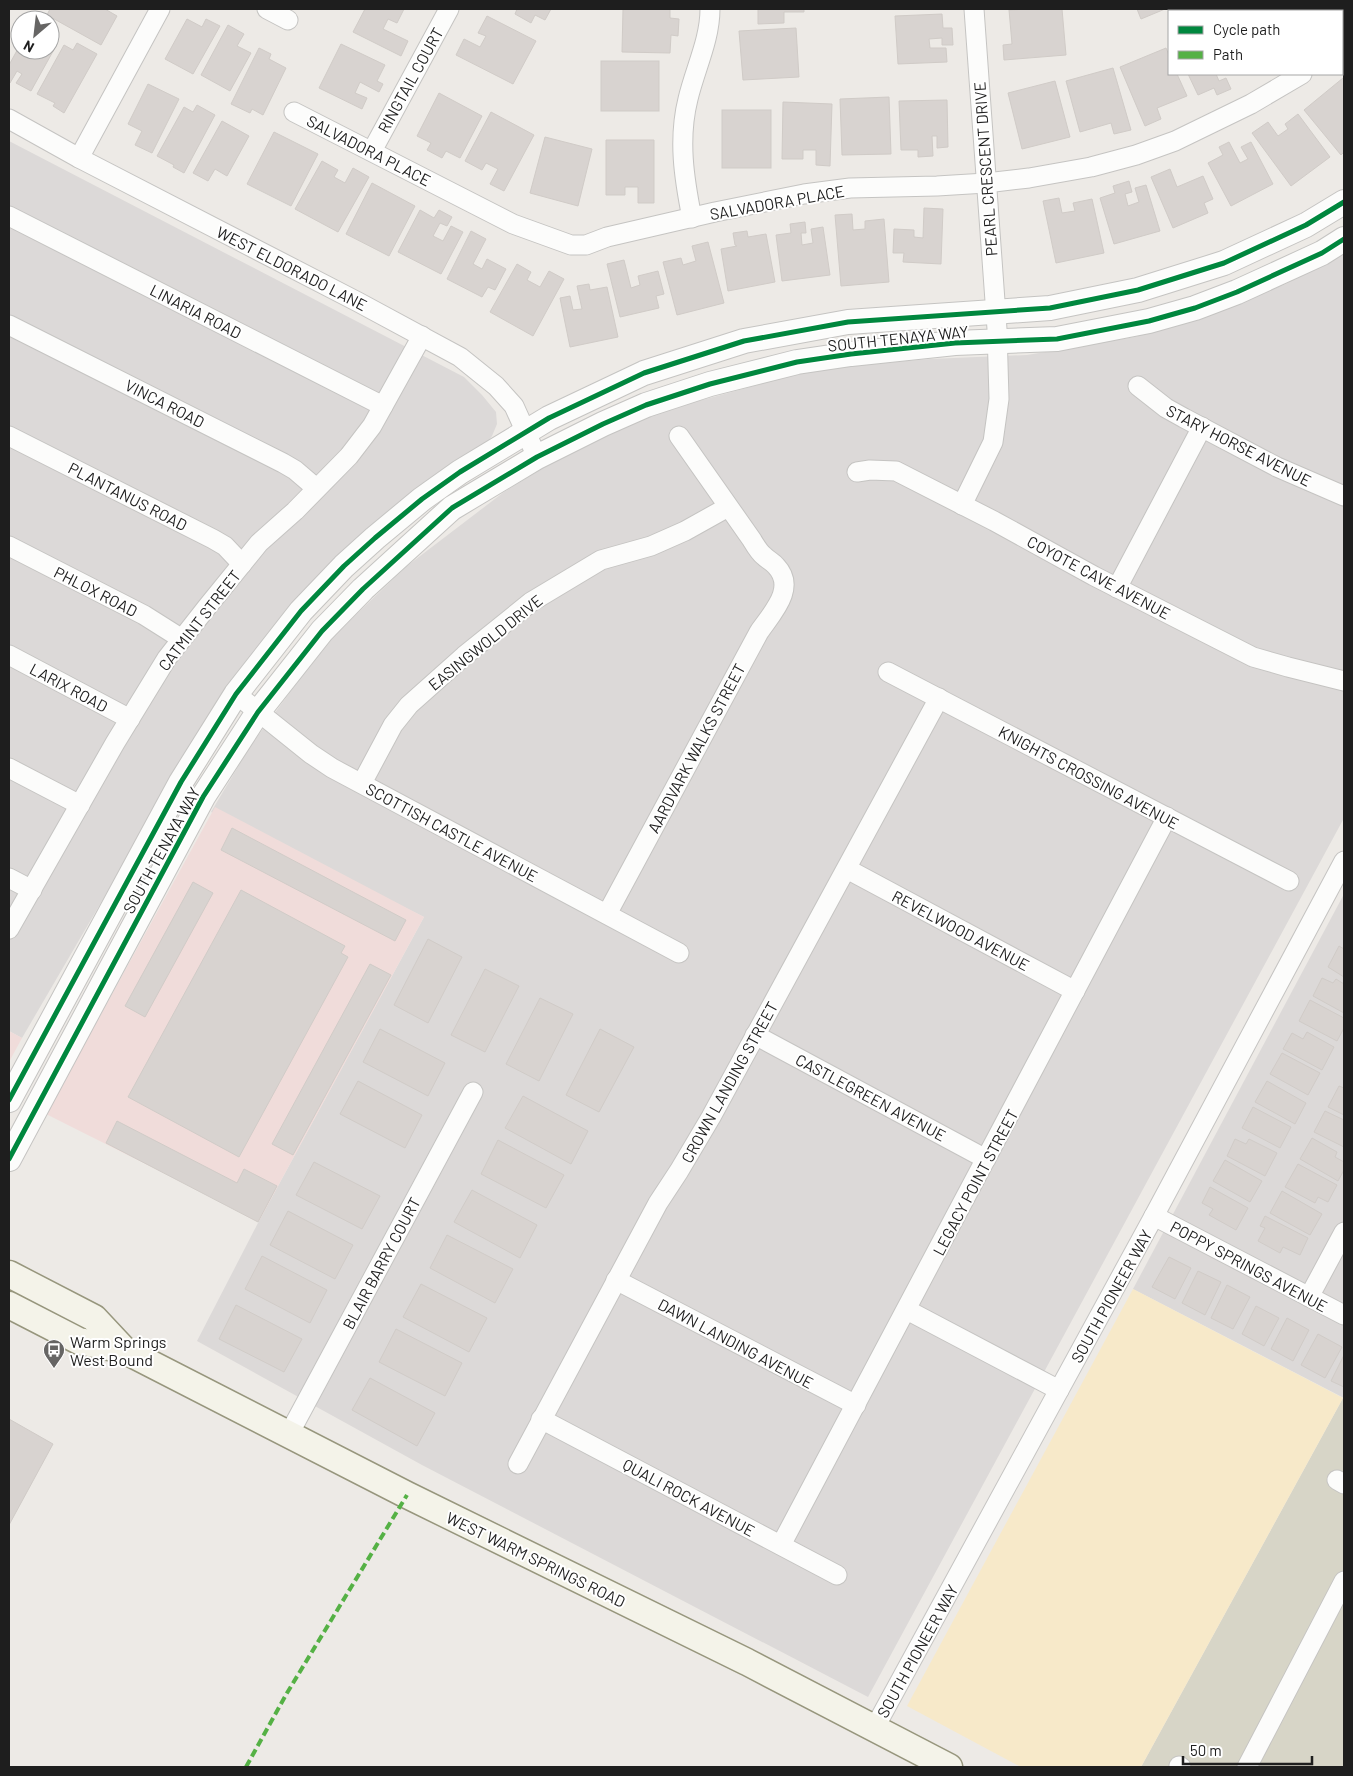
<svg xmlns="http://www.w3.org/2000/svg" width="1353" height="1776" font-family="Barlow,sans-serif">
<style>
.residential{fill:#dcd9d8}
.commercial{fill:#f0dcda}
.construction{fill:#d7d5c7}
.sand{fill:#f7e9c9}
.building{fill:#d8d3d0;stroke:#d0cbc7}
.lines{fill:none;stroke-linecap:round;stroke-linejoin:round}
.minor-casing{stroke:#c5c4c2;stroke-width:21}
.tertiary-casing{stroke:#c5c4c2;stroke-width:26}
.secondary-casing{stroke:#97967d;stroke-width:29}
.minor{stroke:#fcfcfb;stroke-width:19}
.tertiary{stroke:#fcfcfb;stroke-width:24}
.secondary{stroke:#f4f3e9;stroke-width:26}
.quiet{stroke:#55b145;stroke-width:4;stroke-dasharray:8 4;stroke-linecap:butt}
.cycleway-casing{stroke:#fff;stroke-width:8}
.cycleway{stroke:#00873e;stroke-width:5}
.labels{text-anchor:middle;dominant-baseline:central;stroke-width:4;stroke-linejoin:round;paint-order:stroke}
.street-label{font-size:16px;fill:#1e1e1e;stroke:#fff}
.poi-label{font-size:16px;fill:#1e1e1e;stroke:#fff;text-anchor:start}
</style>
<rect width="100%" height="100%" fill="#edeae6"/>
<g class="residential">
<polygon points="9,141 464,377 482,395 496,412 497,424 492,436 483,448 388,517 180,767 22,1038 9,1031"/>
<polygon points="1344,253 1344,818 868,1697 422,1465 197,1341 259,1221 424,917 211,812 251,745 327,642 407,566 504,492 579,446 669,409 765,383 764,381 825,368 930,359 1027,355 1135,337 1206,315 1286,284"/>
<polygon points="1344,894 1344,1398 1133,1289"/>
</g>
<g class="commercial">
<polygon points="215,807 424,917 259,1221 46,1114"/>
<polygon points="9,1031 22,1038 9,1062"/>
</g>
<polygon class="construction" points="1343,1398 1344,1767 1141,1767"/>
<polygon class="sand" points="1133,1289 1343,1398 1141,1767 1021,1767 907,1706"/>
<g class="building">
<polygon points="50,9 105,9 117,16 101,45 47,15"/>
<polygon points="365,9 404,9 397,23 388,19 383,29 408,41 401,56 353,32"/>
<polygon points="517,9 551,9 545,20 535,15 531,23 515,14"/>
<polygon points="623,9 670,9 670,18 679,19 678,36 671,35 670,53 622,52"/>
<polygon points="758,9 804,9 804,12 784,12 784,23 758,24"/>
<polygon points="1028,9 1062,9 1066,55 1004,60 1003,45 1012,44 1009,10"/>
<polygon points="1137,9 1165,9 1141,19"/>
<polygon points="1288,9 1323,9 1319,11 1288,11 1290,10"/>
<polygon points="942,14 943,28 952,28 953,45 942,45 942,38 929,39 930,48 946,48 947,62 898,64 895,16"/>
<polygon points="487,16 536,41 513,84 456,55 464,39 480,47 486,36 478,33"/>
<polygon points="187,19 202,27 206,19 220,26 193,74 165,59"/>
<polygon points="228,25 244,34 237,46 251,53 230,91 201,75"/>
<polygon points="796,28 799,77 743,80 739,31"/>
<polygon points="50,40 57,44 31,91 16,83 22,74 17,71 10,83 9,82 9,65 20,45 20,50 50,50"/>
<polygon points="77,43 97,54 64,113 53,106 55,103 37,94 64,45 73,50"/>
<polygon points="341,44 385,65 377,81 383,84 379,92 360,82 355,93 367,98 362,109 319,88"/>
<polygon points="259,48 271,54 269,59 286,68 263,115 252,109 250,113 231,104"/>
<polygon points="1166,48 1169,55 1169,74 1177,74 1187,96 1157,108 1161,119 1145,126 1120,67"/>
<rect x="601" y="61" width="58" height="50"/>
<polygon points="1113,68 1131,130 1114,134 1111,123 1080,132 1066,81"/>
<polygon points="1188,74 1216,74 1219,81 1226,78 1231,89 1217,95 1214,88 1198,95"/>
<polygon points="1343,78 1344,80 1344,152 1341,155 1304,110"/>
<polygon points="1055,81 1070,137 1022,149 1008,93"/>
<polygon points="148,84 179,99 152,153 135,145 142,131 128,124"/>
<polygon points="439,93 482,116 460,158 446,151 442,158 427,150 431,143 417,136"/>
<polygon points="889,97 891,154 842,155 840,99"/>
<polygon points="947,100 948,147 937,148 937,136 932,136 933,156 918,157 918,150 901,150 899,101"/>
<polygon points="783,102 832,104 830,166 816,165 816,150 803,150 803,159 782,159"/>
<polygon points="197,105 215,115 184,173 173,167 174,165 157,156 184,107 193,112"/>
<rect x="722" y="110" width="49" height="58"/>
<polygon points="491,112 534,135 504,191 490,184 498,169 486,163 482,170 465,161"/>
<polygon points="1298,114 1330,157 1291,186 1252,133 1268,122 1278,136 1288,129 1285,124"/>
<polygon points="222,121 249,136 227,176 215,169 208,181 193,173"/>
<polygon points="274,132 318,154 291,206 247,184"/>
<polygon points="545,137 592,149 578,206 530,193"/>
<polygon points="606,140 654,140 654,203 638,203 638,187 625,187 625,195 606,195"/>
<polygon points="1229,142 1240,163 1248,159 1241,147 1251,142 1273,184 1231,206 1208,163 1223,155 1219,147"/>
<polygon points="322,161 338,170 334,177 345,183 353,168 369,177 338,232 295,209"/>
<polygon points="1170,169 1177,187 1203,176 1213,199 1204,203 1208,213 1173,228 1151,177"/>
<polygon points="1129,181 1132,192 1125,194 1128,206 1139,202 1135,188 1146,185 1160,231 1114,244 1100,198 1115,193 1113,186"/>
<polygon points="372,183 415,206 389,256 346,234"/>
<polygon points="1059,198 1062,213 1075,211 1073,203 1092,199 1104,253 1056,263 1043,201"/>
<polygon points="924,208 943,209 941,264 903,262 904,253 893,253 894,229 914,230 914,237 923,238"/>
<polygon points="420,210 434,218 439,210 452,217 447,226 440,223 433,236 443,241 451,226 463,232 441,274 398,252"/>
<polygon points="852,214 853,230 865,229 865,221 884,219 889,282 841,286 835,215"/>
<polygon points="805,222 806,233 801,233 802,245 813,243 811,229 823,227 830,275 782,281 776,235 791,233 790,224"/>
<polygon points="471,231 486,239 473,264 482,269 487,259 506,269 495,290 488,287 482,297 447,279"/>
<polygon points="747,231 748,237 766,234 775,282 728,291 721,249 737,246 735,245 733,233"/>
<polygon points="708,242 724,303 677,315 663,262 681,258 683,265 696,261 692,246"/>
<polygon points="624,260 631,288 640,285 638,276 658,271 664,294 656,296 659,308 620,317 607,264"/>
<polygon points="517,264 531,272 527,280 540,287 549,271 564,279 533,336 490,312"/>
<polygon points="589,284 590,290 607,287 618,337 570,347 560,298 570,296 573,310 582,309 577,286"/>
<polygon points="232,828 406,920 395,941 221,850"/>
<polygon points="193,882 213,893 145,1017 125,1006"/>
<polygon points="241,890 345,946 341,953 348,957 239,1157 128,1097"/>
<polygon points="428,939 462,957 428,1023 394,1005"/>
<polygon points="1339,946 1344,949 1344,977 1328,967"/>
<polygon points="370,964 391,975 293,1155 272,1144"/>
<polygon points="485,969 519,986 485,1052 451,1035"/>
<polygon points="1322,978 1333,983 1336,979 1344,984 1344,1013 1313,996"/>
<polygon points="540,998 573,1014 539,1081 506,1064"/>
<polygon points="1310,1000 1344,1018 1344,1028 1337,1041 1299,1021"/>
<polygon points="380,1029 445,1063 428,1096 363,1062"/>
<polygon points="600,1029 634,1047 599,1112 566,1095"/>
<polygon points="1307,1032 1334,1047 1322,1070 1283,1049 1292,1033 1303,1039"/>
<polygon points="1282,1053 1320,1073 1308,1095 1270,1074"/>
<polygon points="358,1081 422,1115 405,1148 340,1114"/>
<polygon points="1267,1081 1306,1103 1295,1124 1255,1102"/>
<polygon points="1339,1086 1344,1088 1344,1115 1328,1107"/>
<polygon points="523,1096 588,1131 571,1164 505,1128"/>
<polygon points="1253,1107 1291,1127 1280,1148 1242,1128"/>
<polygon points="1325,1111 1344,1120 1344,1147 1314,1132"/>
<polygon points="117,1121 237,1183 244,1169 277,1186 258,1222 106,1143"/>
<polygon points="1312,1138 1337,1152 1335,1157 1344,1162 1344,1170 1338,1181 1300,1159"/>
<polygon points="1235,1139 1246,1144 1249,1139 1277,1153 1265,1176 1227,1156"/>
<polygon points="498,1140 564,1175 546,1208 481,1174"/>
<polygon points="1225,1160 1262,1181 1250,1202 1213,1181"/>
<polygon points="314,1162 380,1196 362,1229 296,1195"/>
<polygon points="1298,1164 1337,1185 1328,1202 1318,1197 1315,1203 1285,1187"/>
<polygon points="1210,1187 1248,1208 1236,1230 1209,1215 1213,1209 1202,1203"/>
<polygon points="472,1190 537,1225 520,1258 454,1222"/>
<polygon points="1282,1191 1322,1214 1310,1235 1270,1213"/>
<polygon points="288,1211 353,1245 335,1279 270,1245"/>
<polygon points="1265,1216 1308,1238 1300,1255 1283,1247 1280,1253 1258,1241 1265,1228 1260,1226"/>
<polygon points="447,1235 513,1269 495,1303 430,1268"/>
<polygon points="262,1256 327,1290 310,1323 245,1289"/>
<polygon points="1169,1257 1191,1268 1175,1299 1152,1287"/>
<polygon points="1198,1271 1221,1282 1205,1315 1182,1303"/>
<polygon points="421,1284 487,1318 469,1352 403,1317"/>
<polygon points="1227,1285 1250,1297 1233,1329 1211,1318"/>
<polygon points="236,1305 302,1339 284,1372 219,1339"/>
<polygon points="1256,1306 1279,1318 1264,1346 1242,1334"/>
<polygon points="1287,1318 1309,1330 1293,1361 1271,1349"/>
<polygon points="396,1329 462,1363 445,1396 379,1362"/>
<polygon points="1318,1334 1342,1347 1325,1378 1301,1365"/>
<polygon points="1344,1355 1344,1387 1331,1381"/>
<polygon points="370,1378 435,1413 417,1446 352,1410"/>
<polygon points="9,1419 53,1444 9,1525"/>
</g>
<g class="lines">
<g class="minor-casing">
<g id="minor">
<polyline points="267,9 288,20"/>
<polyline points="1241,9 1242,11"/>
<polyline points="1342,46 1344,43"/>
<polyline points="294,112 513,224 571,245 586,245 607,237 715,212 804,194 850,188 937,186 986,183 1029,178 1091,167 1136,155 1175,141 1251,104 1302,74"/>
<polyline points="9,119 79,158 358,302 460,357 496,386 514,406 537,457"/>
<polyline points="372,151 449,9"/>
<polyline points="79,158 160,9"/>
<polyline points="9,216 383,406"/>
<path d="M692 218C684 178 678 139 688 99 695 69 710 40 710 9"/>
<polyline points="9,325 283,463 295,470 316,488"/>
<polyline points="1138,386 1166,408 1184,418 1277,467 1344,496"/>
<polyline points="9,436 213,539 225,546 242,564"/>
<polyline points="857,472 870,470 896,471 994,521 1094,576 1253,657 1288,667 1344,681"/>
<polyline points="962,505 993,442 999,399 997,329 974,9"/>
<polyline points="9,546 144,615 182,639"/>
<polyline points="1117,588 1202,427"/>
<polyline points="9,655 130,719"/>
<polyline points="888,672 1289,881"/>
<polyline points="236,694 311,754 332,768 679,953"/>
<polyline points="9,768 80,805"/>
<polyline points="362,783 393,725 409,705 464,656 531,602 601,560 651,546 685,531 728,507"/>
<polyline points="847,869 1075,991"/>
<polyline points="9,878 32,890"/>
<path d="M607 914 759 632C772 613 797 588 776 566 773 562 768 560 764 556 759 552 755 545 752 540L679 436"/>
<polyline points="9,929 115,743 167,658 207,607 259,543 295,511 349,456 372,426 422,336"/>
<polyline points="755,1035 986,1159"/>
<polyline points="1154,1216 1344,1315"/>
<polyline points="616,1280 856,1405"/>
<polyline points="1309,1297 1344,1232"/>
<polyline points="907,1310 1059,1390"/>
<polyline points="541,1419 837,1575"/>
<polyline points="289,1434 473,1092"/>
<polyline points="518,1464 658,1203 679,1171 711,1117 939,698"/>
<polyline points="1337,1480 1344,1484"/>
<polyline points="781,1545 1167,817"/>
<polyline points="874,1729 1154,1216 1344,861"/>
<polyline points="1179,1766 1181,1767"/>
<polyline points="1247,1767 1344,1581"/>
</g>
</g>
<g class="tertiary-casing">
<g id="tertiary">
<polyline points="9,1100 181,782 236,694 301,611 344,566 375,538 422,499 460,472 549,418 644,373 744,341 848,322 1050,308 1138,290 1224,263 1306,225 1344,202"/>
<polyline points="9,1159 203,797 258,712 322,631 363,589 452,508 537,457 603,424 646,405 710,384 797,362 851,354 955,343 1057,339 1149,321 1195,308 1237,292 1322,253 1344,239"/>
</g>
</g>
<g class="secondary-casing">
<g id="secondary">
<polyline points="9,1274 94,1318 124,1350"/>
<polyline points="9,1305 79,1341 124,1350 407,1495 747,1662 949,1767"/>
</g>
</g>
<use href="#minor" class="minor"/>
<use href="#tertiary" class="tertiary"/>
<use href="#secondary" class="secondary"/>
<polyline class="quiet" points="246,1767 287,1693 407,1495"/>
<g class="cycleway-casing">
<g id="cycleway">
<polyline points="9,1100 181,782 236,694 301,611 344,566 375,538 422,499 460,472 549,418 644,373 744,341 848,322 1050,308 1138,290 1224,263 1306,225 1344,202"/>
<polyline points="9,1159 203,797 258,712 322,631 363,589 452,508 537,457 603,424 646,405 710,384 797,362 851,354 955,343 1057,339 1149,321 1195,308 1237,292 1322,253 1344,239"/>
</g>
</g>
<use href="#cycleway" class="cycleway"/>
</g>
<defs>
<g id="bus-pin" transform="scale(1.125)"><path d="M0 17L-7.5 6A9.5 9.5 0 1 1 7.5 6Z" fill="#666564" stroke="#fff"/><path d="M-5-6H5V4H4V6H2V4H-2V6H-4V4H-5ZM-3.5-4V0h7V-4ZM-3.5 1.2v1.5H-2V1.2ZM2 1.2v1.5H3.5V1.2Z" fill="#fff"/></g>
</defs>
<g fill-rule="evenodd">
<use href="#bus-pin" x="54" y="1350"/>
</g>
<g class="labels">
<g class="street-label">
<text transform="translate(410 80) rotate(-61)">RINGTAIL COURT</text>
<text transform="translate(369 150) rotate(27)">SALVADORA PLACE</text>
<text transform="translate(985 169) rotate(-94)">PEARL CRESCENT DRIVE</text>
<text transform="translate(777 202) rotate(-10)">SALVADORA PLACE</text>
<text transform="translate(292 268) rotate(27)">WEST ELDORADO LANE</text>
<text transform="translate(196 311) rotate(27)">LINARIA ROAD</text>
<text transform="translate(898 338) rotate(-6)">SOUTH TENAYA WAY</text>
<text transform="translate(165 403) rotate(27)">VINCA ROAD</text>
<text transform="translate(1239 445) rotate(27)">STARY HORSE AVENUE</text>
<text transform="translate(128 496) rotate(27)">PLANTANUS ROAD</text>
<text transform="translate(1099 577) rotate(28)">COYOTE CAVE AVENUE</text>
<text transform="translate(96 591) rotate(27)">PHLOX ROAD</text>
<text transform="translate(199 620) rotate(-52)">CATMINT STREET</text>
<text transform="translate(485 642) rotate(-39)">EASINGWOLD DRIVE</text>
<text transform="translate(69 687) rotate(28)">LARIX ROAD</text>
<text transform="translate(696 748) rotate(-62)">AARDVARK WALKS STREET</text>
<text transform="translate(1089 777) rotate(28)">KNIGHTS CROSSING AVENUE</text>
<text transform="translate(452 832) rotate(28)">SCOTTISH CASTLE AVENUE</text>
<text transform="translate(161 850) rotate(-61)">SOUTH TENAYA WAY</text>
<text transform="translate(961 930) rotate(28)">REVELWOOD AVENUE</text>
<text transform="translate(729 1082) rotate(-61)">CROWN LANDING STREET</text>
<text transform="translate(871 1097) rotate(28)">CASTLEGREEN AVENUE</text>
<text transform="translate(975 1182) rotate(-62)">LEGACY POINT STREET</text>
<text transform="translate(381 1263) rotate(-62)">BLAIR BARRY COURT</text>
<text transform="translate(1249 1266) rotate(28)">POPPY SPRINGS AVENUE</text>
<text transform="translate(1111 1296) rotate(-61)">SOUTH PIONEER WAY</text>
<text transform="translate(736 1343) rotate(28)">DAWN LANDING AVENUE</text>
<text transform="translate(689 1497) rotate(28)">QUALI ROCK AVENUE</text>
<text transform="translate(536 1559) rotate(26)">WEST WARM SPRINGS ROAD</text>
<text transform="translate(917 1651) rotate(-61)">SOUTH PIONEER WAY</text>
</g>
<g class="poi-label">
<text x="70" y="1341">Warm Springs<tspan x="70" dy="18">West Bound</tspan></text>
</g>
</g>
<rect width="1353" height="1776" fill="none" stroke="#1e1e1e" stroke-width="20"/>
<rect x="1168" y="10" width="175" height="65" fill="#ffffff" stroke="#a5a5a5"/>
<rect x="1178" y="26" width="25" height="8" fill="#00873e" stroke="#a5a5a5"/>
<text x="1213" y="35" font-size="15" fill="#1e1e1e">Cycle path</text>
<rect x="1178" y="51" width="25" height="8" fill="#55b145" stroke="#a5a5a5"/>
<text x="1213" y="60" font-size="15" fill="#1e1e1e">Path</text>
<g transform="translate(35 35) rotate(208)"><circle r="24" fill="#ffffff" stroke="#a5a5a5"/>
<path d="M0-4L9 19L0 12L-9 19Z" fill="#666564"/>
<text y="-8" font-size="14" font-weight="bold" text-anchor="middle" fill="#1e1e1e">N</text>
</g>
<path d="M1183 1756v8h129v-8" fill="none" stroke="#1e1e1e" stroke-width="2.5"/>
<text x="1190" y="1756" font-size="15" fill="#1e1e1e" stroke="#ffffff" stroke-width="4" paint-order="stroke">50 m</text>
</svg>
